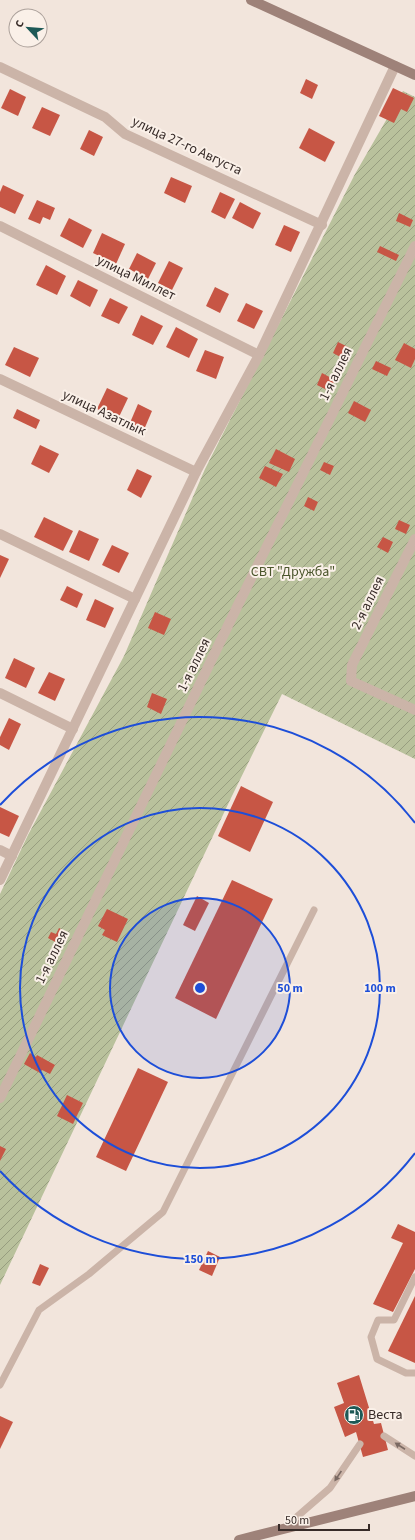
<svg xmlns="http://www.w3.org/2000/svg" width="415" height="1540" font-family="'Source Sans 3',sans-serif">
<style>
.garden{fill:url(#garden-furrows)}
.building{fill:#c75645}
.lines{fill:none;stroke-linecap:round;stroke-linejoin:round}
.lane{stroke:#cbb4a8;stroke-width:7}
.street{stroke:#cbb4a8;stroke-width:10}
.secondary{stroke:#9e8279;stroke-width:10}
.oneway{fill:#7a6962}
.ring{fill:none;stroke:#1d4ed8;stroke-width:2}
.labels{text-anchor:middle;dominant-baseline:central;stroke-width:4;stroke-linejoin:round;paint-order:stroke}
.street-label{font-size:14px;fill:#372b28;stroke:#faf0e8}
.park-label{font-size:14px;fill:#4b562c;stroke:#faf0e8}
.poi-label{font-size:14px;fill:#372b28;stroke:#faf0e8;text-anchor:start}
.centre{fill:#1d4ed8;stroke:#faf0e8;stroke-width:2}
.ring-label{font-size:12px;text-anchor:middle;font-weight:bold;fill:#1d4ed8;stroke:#faf0e8;stroke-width:4;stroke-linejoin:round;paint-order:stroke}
</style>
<defs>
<pattern id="garden-furrows" width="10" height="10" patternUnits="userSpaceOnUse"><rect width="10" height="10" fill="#b9c19c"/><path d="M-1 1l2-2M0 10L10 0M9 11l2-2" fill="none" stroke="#979d7f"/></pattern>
</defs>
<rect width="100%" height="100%" fill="#f2e5dc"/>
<polygon class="garden" points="403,91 415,97 415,759 282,694 231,798 0,1285 0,894 28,835 124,656 205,469 355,174"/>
<g class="building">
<polygon points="306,79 318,85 312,99 300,93"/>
<polygon points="393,88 414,98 407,112 401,109 394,123 379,116"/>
<polygon points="10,89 26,97 18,116 1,108"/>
<polygon points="42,107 60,115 50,136 32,128"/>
<polygon points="309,128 335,142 325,162 299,148"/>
<polygon points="89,130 103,137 94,156 80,149"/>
<polygon points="171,177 192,186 185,203 164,193"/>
<polygon points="3,185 24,195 15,214 0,207 0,192"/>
<polygon points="220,192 235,199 225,219 211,212"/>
<polygon points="37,200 55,208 50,220 43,217 40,224 28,219"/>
<polygon points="240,202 261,213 253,229 232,218"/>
<polygon points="399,213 413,220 410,227 396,221"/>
<polygon points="69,218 92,230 83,248 60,236"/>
<polygon points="284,225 300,232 291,252 275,245"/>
<polygon points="102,233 125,244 116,264 93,253"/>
<polygon points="380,246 399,255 396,261 377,252"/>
<polygon points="137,253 156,263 148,279 129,269"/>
<polygon points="169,261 183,268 172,290 158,283"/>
<polygon points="46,265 66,276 57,295 36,285"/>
<polygon points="78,280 98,290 90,307 70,296"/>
<polygon points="215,287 229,294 220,313 206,306"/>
<polygon points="110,298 128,307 119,324 101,316"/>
<polygon points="246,303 263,311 254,329 237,321"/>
<polygon points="141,315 163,326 153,345 132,335"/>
<polygon points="176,327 198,339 189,358 166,347"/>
<polygon points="338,342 350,348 344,359 333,353"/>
<polygon points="404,343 415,349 415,359 411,368 395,360"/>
<polygon points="14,347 39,358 30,377 5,365"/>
<polygon points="205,350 224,357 216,379 196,371"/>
<polygon points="376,361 391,368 387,376 372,369"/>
<polygon points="322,373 335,380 329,391 317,385"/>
<polygon points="107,388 128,398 118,419 97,409"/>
<polygon points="354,401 371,410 365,422 348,413"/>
<polygon points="138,404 152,411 143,432 129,425"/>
<polygon points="17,409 40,420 36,429 13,418"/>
<polygon points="40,445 59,454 49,473 31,464"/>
<polygon points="276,449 295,459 289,472 269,463"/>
<polygon points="324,462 334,466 330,475 320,470"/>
<polygon points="265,466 283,474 276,487 259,478"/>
<polygon points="137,469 152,476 141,498 127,490"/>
<polygon points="308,497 318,502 314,511 304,506"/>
<polygon points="44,517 73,531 63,551 34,537"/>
<polygon points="399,520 410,525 406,534 395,529"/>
<polygon points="79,530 99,539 89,561 69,552"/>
<polygon points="383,537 393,542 388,553 377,547"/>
<polygon points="112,545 129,553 119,573 102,565"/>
<polygon points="0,555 9,559 0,578"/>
<polygon points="67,586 83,594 77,608 60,600"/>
<polygon points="95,599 114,608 105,628 86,620"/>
<polygon points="155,612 171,619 164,635 148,628"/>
<polygon points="14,658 35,668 26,688 5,678"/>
<polygon points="49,672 65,679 55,701 38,693"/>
<polygon points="152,693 167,699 161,714 147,707"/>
<polygon points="9,718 21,724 9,750 0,745 0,737"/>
<polygon points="241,786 273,802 250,852 218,836"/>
<polygon points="0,807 19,816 9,837 0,833"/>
<polygon points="232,880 273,899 216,1019 175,998"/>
<polygon points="197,896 209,903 195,931 183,925"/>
<polygon points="107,909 128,919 117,942 102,935 105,930 98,926"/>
<polygon points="59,928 65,931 59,944 48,938 51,932 56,934"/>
<polygon points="30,1053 36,1057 37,1055 55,1065 50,1074 42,1070 40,1073 24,1064"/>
<polygon points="138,1068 168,1082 126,1171 96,1157"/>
<polygon points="67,1095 83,1103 73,1124 57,1116"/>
<polygon points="0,1146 6,1149 0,1161"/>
<polygon points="398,1224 415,1232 415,1269 393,1312 373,1304 403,1243 391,1238"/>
<polygon points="208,1251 220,1257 212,1276 199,1270"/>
<polygon points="40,1264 49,1268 40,1286 32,1283"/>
<polygon points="415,1296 415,1363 388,1351"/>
<polygon points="359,1375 374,1424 381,1423 388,1450 363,1457 356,1432 345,1437 334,1407 344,1403 337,1383"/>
<polygon points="0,1416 13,1422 0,1449"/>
</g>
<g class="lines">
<g class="lane">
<polyline points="415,1277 394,1320 378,1320 371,1337 377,1359 406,1373 415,1373"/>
<polyline points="0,1385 39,1310 89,1274 163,1212 314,910"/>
<polyline points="384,1436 415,1456"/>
<polyline points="284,1528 330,1488 360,1444"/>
</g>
<g class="street">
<polyline points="0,67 105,117 125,134 322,225"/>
<polyline points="0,226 259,355"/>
<polyline points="0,379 196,472"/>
<polyline points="0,534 135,599"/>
<polyline points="415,539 352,665 351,681 415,710"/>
<polyline points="0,693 73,729"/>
<polyline points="0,850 12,856"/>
<polyline points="0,880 196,472 259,355 395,66"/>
<polyline points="0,1098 237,607 415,246"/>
</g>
<g class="secondary">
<polyline points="251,0 415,75"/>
<polyline points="239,1540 415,1496"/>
</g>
</g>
<defs><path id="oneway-solid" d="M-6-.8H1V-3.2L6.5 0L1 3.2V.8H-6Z"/></defs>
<g class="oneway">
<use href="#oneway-solid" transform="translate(400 1446) rotate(-147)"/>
<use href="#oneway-solid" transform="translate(338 1476) rotate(124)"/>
</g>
<circle cx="200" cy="988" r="90" fill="#1d4ed8" fill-opacity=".12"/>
<g class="ring">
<circle cx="200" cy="988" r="90"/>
<circle cx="200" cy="988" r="180"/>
<path d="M415 1153A271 271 0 0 1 0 1171M0 805A271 271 0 0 1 415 823"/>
</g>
<defs>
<g id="fuel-disc" transform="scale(1)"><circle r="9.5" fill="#1d5956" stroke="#faf0e8"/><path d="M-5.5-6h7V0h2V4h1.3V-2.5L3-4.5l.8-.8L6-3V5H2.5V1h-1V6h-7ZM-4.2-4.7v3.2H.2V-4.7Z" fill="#fff"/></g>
</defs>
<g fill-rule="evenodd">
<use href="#fuel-disc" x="354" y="1415"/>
</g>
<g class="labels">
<g class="street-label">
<text transform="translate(187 146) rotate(25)">улица 27-го Августа</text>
<text transform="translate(136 278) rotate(26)">улица Миллет</text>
<text transform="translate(336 374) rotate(-64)">1-я аллея</text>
<text transform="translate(104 413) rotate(25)">улица Азатлык</text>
<text transform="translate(368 603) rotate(-64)">2-я аллея</text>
<text transform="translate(194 665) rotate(-64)">1-я аллея</text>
<text transform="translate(52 957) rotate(-64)">1-я аллея</text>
</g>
<g class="park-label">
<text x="293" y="572">СВТ "Дружба"</text>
</g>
<g class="poi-label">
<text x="368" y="1415">Веста</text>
</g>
</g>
<circle cx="200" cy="988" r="6" class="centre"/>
<g class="ring-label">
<text x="290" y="992">50 m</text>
<text x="380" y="992">100 m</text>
<text x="200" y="1263">150 m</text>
</g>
<g transform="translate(28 28) rotate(296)"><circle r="19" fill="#faf0e8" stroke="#aca19b"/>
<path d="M0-3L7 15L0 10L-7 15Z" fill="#1d5956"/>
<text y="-6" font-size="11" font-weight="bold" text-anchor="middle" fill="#372b28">С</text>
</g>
<path d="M279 1524v6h90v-6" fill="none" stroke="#372b28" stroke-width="2"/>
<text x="285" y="1524" font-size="12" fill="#372b28" stroke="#faf0e8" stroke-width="3" paint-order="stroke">50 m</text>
</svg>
